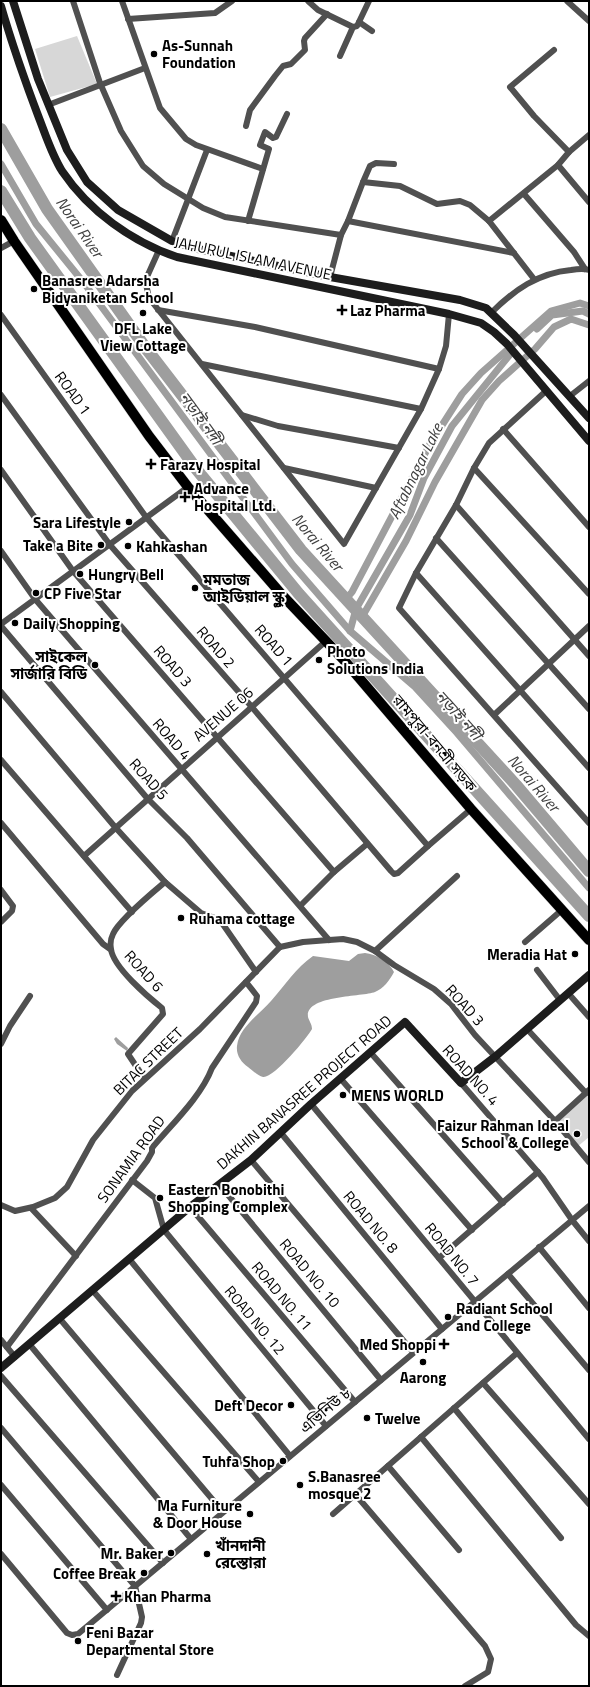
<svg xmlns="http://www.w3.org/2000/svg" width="590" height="1687" font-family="'Titillium Web','Noto Sans Bengali',sans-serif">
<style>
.green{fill:#d7d7d7}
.water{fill:#9e9e9e}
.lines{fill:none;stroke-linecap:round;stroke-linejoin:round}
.canal{stroke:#9e9e9e;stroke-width:7}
.river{stroke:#9e9e9e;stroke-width:12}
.primary-casing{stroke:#dbdbdb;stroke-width:11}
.street{stroke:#505050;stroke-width:6}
.secondary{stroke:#1d1d1d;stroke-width:8}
.primary{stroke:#000;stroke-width:10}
.poi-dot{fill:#000;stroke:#fff;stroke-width:1.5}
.labels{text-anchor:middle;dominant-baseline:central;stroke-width:4;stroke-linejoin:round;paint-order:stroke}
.poi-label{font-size:15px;font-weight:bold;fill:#000;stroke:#fff;text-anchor:start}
.street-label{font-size:15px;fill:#000;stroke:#fff}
.water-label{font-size:16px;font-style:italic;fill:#3f3f3f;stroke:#fff}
</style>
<rect width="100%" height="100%" fill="#fff"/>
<g class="green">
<polygon points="77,36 97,84 50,97 35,49"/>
<polygon points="589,1093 589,1137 577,1147 555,1121"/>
</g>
<g class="water">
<path d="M365 953C376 954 389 962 394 972 390 980 383 989 375 992 362 997 305 995 308 1017 309 1021 312 1024 312 1029 308 1037 273 1079 263 1077 258 1076 252 1070 248 1067 241 1062 236 1055 237 1046 239 1027 260 1014 271 1001 285 985 296 968 313 956L349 961 358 954Z"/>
<polygon points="116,1037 128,1048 127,1051 117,1044 114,1039"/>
</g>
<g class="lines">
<g class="canal">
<polyline points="1,164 36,224 84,283 292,564 350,631 414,686 457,733 589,888"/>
<polyline points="589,306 580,303 551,311 481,373 462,394 430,444 352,592 346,599 362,617 406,541 435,482 482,400 499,381 535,349 554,327 571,319 589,325"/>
<polyline points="537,329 552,315 583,311 589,314"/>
<polyline points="350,631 356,609 410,515 424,478 452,426 512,352"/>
</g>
<g class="river">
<polyline points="1,129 47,209 145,347 301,550 516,785 589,871"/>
<polyline points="1,191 30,238 197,470 299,594 589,916"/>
</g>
<g class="primary-casing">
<polyline id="primary" points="1,220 14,241 149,436 188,487 283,596 343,659 471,809 589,940"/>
</g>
<g class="street">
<polyline points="73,1 100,83 121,131 143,166 164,184 203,208 225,217 341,235"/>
<polyline points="122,1 160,108 186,139 196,145 263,169"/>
<polyline points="308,1 318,10 353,27 357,26 359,22"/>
<polyline points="369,1 359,22 372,31"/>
<polyline points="567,1 589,21"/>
<polyline points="128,19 215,13 232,1"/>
<polyline points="554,50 510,87 534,116 569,152"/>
<polyline points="340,56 353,27"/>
<polyline points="48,105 145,68"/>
<polyline points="246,126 250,110 275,76 283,66 291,64 305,50 304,41 305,38 327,14"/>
<polyline points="558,165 589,202"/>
<polyline points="363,182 370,166 376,163 394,164"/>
<polyline points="524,194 574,252 585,269"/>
<polyline points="248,221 269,149 260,145 265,132 273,138 276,137 287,114"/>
<polyline points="348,221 363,182 400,186 437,204 460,201 470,205 489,221 534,279"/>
<polyline points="489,221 558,165 569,152 589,135"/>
<polyline points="172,241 207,150"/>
<polyline points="1,248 14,241"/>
<polyline points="159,250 146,279 146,284 149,298 344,544 421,409 439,369 446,346 449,314"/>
<polyline points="330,277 341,235 348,221 514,253"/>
<polyline points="158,310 255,327 439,369"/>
<path d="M491 313C514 290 538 273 571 270 577 269 583 268 589 270"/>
<polyline points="1,315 146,517 428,846 471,809"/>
<polyline points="202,364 421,409"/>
<polyline points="546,391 489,443 474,468 456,505 416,573 399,608 589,823"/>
<polyline points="1,395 110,545 251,706 391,871 394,874 398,873 428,846"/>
<polyline points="570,396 589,381"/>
<polyline points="242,415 278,426 399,448"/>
<polyline points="503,429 589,527"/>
<polyline points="284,468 376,488"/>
<polyline points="474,468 589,594"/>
<polyline points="1,470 73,571 334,872"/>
<polyline points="456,505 589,656"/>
<polyline points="436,538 589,709"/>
<polyline points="1,551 35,599 329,940"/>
<polyline points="416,573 589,768"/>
<polyline points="1,624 188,487"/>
<polyline points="1,626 147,798 187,838 280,947"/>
<path d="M1 692 115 827 165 882C152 893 119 920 113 934 111 938 110 944 111 949 113 967 148 997 162 1008L163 1014 128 1054 144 1078"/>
<polyline points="494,715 589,626"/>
<polyline points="1,760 132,912"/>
<polyline points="1,823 103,944 110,949"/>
<polyline points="84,856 326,641"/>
<polyline points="165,882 201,913 215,918 222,923 256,972"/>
<polyline points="1,890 13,906 12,911 1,922"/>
<polyline points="301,905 334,872 367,844"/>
<polyline points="525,942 563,909"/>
<polyline points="280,947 303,942 329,940 343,939 357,942 375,951 394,965 434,989 451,1004 475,1035 555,1121 589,1162"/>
<polyline points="375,951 457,876"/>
<polyline points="537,970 560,1000"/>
<polyline points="568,993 589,1017"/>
<polyline points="527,1029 586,1093"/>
<polyline points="1,1044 10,1026 30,996"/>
<polyline points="370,1052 503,1203"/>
<polyline points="340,1078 472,1230"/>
<polyline points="461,1083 543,1178 572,1220 589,1241"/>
<polyline points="311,1104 589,1439"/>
<polyline points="555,1121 589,1090"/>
<polyline points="281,1133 442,1329"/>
<polyline points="251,1160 413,1352"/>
<polyline points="132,1180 155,1198 164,1230 326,1426"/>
<polyline points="219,1184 381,1380"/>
<polyline points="1,1205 15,1211 33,1207 55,1198 67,1187 93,1140 132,1091 200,1029 280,947"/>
<polyline points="190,1207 355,1402"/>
<polyline points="31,1208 76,1256"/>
<polyline points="539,1247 589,1308"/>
<polyline points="439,1258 538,1172"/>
<polyline points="130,1260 290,1456"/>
<polyline points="508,1274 589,1370"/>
<polyline points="93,1291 259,1482"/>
<polyline points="60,1319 223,1512"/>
<polyline points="1,1340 15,1357"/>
<polyline points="30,1345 191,1539"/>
<path d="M7 1347 147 1161 152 1152V1148C171 1125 201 1097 212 1068L256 1002 257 996 246 982"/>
<polyline points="1,1376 163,1563"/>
<polyline points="483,1383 589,1504"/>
<polyline points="454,1408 561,1538"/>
<polyline points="1,1428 135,1586 142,1617 141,1623 117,1675"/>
<polyline points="421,1437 576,1625 589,1636"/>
<polyline points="388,1466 459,1550"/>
<polyline points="1,1485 107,1610"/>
<polyline points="355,1494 485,1646 491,1659 488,1672 465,1686"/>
<polyline points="333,1514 517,1353"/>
<polyline points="1,1554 67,1633 72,1635 78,1634 589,1206"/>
</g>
<g class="secondary">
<polyline points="13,1 38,79 67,150 87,182 118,210 172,241 198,249 330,277 460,300 486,308 514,335 589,418"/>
<path d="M1 6C12 44 25 81 39 118 46 136 52 155 62 171 89 211 132 242 177 257L449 314 481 323 494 332 507 344 589 441"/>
<polyline points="1,1368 190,1207 251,1160 311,1104 405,1022 461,1083 496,1056 589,975"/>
</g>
<use href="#primary" class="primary"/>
</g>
<g class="poi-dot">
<circle cx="154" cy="54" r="4"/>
<circle cx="34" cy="289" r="4"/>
<path d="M340 304h4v4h4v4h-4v4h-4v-4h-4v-4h4z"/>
<circle cx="143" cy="313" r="4"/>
<path d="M149 458h4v4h4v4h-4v4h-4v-4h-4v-4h4z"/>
<path d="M183 491h4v4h4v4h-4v4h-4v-4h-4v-4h4z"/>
<circle cx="129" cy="522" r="4"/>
<circle cx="101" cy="545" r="4"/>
<circle cx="128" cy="546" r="4"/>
<circle cx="80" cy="574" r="4"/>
<circle cx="195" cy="588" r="4"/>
<circle cx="36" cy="593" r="4"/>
<circle cx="15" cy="623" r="4"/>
<circle cx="319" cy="660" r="4"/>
<circle cx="95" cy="665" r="4"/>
<circle cx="181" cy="918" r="4"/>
<circle cx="575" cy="954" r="4"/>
<circle cx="343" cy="1095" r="4"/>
<circle cx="577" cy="1134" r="4"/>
<circle cx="160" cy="1198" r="4"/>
<circle cx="448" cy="1317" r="4"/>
<path d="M442 1338h4v4h4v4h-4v4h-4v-4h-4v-4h4z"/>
<circle cx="423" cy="1362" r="4"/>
<circle cx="291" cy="1405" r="4"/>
<circle cx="367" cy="1418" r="4"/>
<circle cx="283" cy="1461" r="4"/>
<circle cx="300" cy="1485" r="4"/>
<circle cx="250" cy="1514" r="4"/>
<circle cx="171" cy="1553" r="4"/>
<circle cx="207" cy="1554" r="4"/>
<circle cx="144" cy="1573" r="4"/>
<path d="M114 1590h4v4h4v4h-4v4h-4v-4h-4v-4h4z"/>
<circle cx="78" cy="1641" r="4"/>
</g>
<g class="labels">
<g class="poi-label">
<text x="162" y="45">As-Sunnah<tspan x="162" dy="17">Foundation</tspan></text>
<text x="42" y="280">Banasree Adarsha<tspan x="42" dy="17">Bidyaniketan School</tspan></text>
<text x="350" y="310">Laz Pharma</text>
<text x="143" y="328" text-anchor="middle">DFL Lake<tspan x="143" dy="17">View Cottage</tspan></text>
<text x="160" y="464">Farazy Hospital</text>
<text x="194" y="488">Advance<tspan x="194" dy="17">Hospital Ltd.</tspan></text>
<text x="121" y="522" text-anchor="end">Sara Lifestyle</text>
<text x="93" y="545" text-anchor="end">Take a Bite</text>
<text x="136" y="546">Kahkashan</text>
<text x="88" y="574">Hungry Bell</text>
<text x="203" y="579">মমতাজ<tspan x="203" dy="17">আইডিয়াল স্কুল</tspan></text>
<text x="44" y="593">CP Five Star</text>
<text x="23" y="623">Daily Shopping</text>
<text x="327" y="651">Photo<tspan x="327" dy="17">Solutions India</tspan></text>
<text x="87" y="656" text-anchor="end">সাইকেল<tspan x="87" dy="17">সার্জারি বিডি</tspan></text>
<text x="189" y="918">Ruhama cottage</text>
<text x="567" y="954" text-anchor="end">Meradia Hat</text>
<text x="351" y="1095">MENS WORLD</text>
<text x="569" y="1125" text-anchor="end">Faizur Rahman Ideal<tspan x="569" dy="17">School &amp; College</tspan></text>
<text x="168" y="1189">Eastern Bonobithi<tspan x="168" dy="17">Shopping Complex</tspan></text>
<text x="456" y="1308">Radiant School<tspan x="456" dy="17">and College</tspan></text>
<text x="436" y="1344" text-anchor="end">Med Shoppi</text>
<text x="423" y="1377" text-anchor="middle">Aarong</text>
<text x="283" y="1405" text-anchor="end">Deft Decor</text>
<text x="375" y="1418">Twelve</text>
<text x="275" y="1461" text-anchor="end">Tuhfa Shop</text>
<text x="308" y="1476">S.Banasree<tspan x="308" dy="17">mosque 2</tspan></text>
<text x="242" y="1505" text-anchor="end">Ma Furniture<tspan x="242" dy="17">&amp; Door House</tspan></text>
<text x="215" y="1545">খাঁনদানী<tspan x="215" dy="17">রেস্তোরা</tspan></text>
<text x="163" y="1553" text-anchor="end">Mr. Baker</text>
<text x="136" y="1573" text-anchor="end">Coffee Break</text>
<text x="124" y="1596">Khan Pharma</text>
<text x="86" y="1632">Feni Bazar<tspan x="86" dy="17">Departmental Store</tspan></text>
</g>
<g class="street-label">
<text transform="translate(253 258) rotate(12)">JAHURUL ISLAM AVENUE</text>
<text transform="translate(73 393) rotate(54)">ROAD 1</text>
<text transform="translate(274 645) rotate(49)">ROAD 1</text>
<text transform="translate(216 647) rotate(49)">ROAD 2</text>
<text transform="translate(173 666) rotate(49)">ROAD 3</text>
<text transform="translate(223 714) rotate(-41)">AVENUE 06</text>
<text transform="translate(172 739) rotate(49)">ROAD 4</text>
<text transform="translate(435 743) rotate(50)">রামপুরা-বনশ্রী সড়ক</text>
<text transform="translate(149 779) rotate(48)">ROAD 5</text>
<text transform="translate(144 971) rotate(48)">ROAD 6</text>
<text transform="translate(465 1005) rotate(48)">ROAD 3</text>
<text transform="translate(148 1061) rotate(-44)">BITAC STREET</text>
<text transform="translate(471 1075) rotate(48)">ROAD NO. 4</text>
<text transform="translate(304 1092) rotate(-41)">DAKHIN BANASREE PROJECT ROAD</text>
<text transform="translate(131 1159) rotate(-54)">SONAMIA ROAD</text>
<text transform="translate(371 1222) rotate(50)">ROAD NO. 8</text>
<text transform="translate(452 1254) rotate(51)">ROAD NO. 7</text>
<text transform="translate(310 1273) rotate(50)">ROAD NO. 10</text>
<text transform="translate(282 1296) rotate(50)">ROAD NO. 11</text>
<text transform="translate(255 1320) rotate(50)">ROAD NO. 12</text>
<text transform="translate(325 1410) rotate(-40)">এভিনিউ ৮</text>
</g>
<g class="water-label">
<text transform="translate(80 227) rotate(55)">Norai River</text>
<text transform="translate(201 418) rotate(54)">নড়াই নদী</text>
<text transform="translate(415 471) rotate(-64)">Aftabnagar Lake</text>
<text transform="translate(318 542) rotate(50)">Norai River</text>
<text transform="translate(459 715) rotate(48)">নড়াই নদী</text>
<text transform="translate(534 783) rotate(49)">Norai River</text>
</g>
</g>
<rect width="590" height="1687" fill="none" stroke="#000000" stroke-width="4"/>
</svg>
